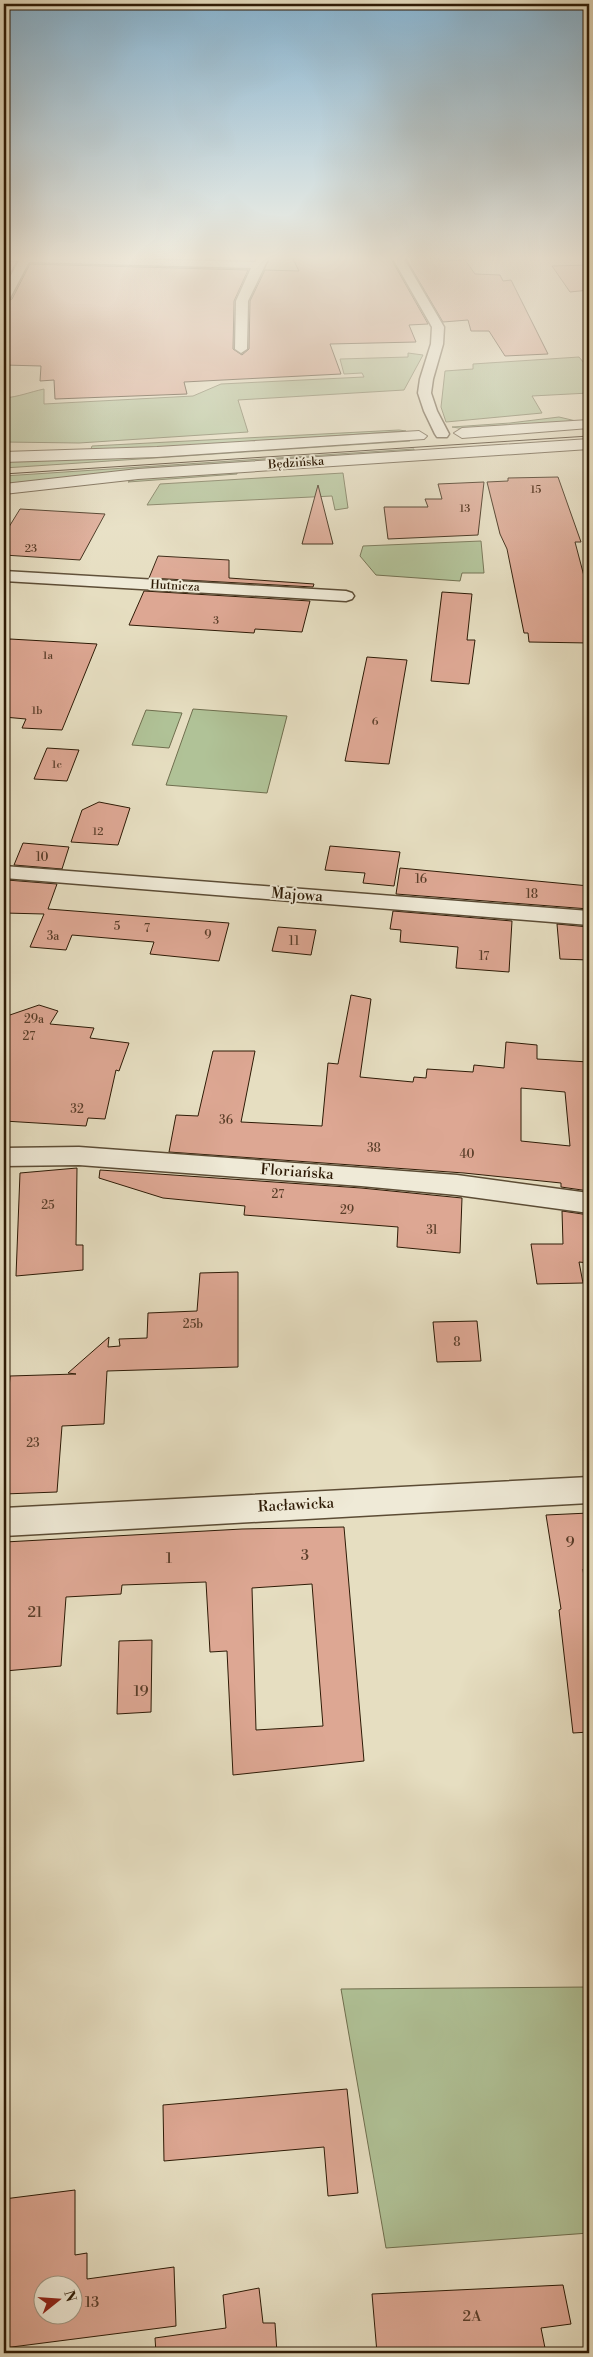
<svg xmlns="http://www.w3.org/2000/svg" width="593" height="2357" font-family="'Libre Bodoni',serif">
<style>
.green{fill:#b0c297;stroke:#6f6e4e}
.building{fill:#dda793;stroke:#2e1b06;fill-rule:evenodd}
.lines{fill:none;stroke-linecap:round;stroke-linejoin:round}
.minor-casing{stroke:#5c4c35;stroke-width:3}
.tertiary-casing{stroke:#5c4c35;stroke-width:2}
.minor{fill:#efead7;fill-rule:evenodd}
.tertiary{fill:#efead7;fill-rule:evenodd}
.tram{stroke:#2e1b06;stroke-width:1}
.labels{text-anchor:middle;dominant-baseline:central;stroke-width:4;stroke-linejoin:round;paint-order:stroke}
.far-number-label{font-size:11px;fill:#5a3e29}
.far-street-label{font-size:12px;fill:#2e1b06;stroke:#efead7}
.number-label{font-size:12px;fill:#5a3e29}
.street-label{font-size:15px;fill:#2e1b06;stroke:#efead7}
.near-number-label{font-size:15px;fill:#5a3e29}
</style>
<rect width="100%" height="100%" fill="#e6dec1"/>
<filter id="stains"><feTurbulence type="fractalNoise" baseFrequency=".004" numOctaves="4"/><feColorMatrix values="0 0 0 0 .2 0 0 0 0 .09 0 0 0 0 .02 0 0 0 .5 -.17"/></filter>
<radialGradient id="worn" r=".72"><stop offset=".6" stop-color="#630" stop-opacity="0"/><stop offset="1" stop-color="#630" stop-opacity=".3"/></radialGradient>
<g class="green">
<path d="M408 353 423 355 404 390 238 400 248 432 79 443 4 442V398C18 397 30 392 44 389V404L193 396 221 384 364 377 362 373 344 374 340 359 408 357Z"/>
<polygon points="579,357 589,369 589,393 532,396 542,413 446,422 441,407 445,371 473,369 473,364"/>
<polygon points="559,417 576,421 465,429 452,427 510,423"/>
<polygon points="399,430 406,431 136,449 91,449 92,446"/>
<polygon points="409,440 410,441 4,468 4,461 141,457"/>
<polygon points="414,449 414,451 88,475 4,484 4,476"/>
<polygon points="237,472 237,474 128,482 136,479"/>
<polygon points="343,473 348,508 335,510 332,496 147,505 160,484"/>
<polygon points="481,541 484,573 462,573 460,581 376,575 360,556 363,546"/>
<polygon points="193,709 287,716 267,793 166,785"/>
<polygon points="146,710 182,713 169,748 132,745"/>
<polygon points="589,1987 589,2233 386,2248 341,1989"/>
</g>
<g class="building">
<polygon points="292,257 390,257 428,324 409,325 416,342 330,344 341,374 184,382 187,394 55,399 54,380 40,381 41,366 4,365 4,303 12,299 30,264 248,270 234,301 233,349 242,355 249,349 250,301 265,270 299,271"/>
<polygon points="405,257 438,257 439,261 465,260 475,274 500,275 503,281 511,280 548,354 505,356 489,331 471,331 468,320 443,322"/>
<polygon points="4,261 17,261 4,285"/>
<polygon points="589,265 589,290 570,292 552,266"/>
<polygon points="558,477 581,542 575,542 589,595 589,643 529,642 528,633 524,633 507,549 500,534 487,482 508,481 508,478"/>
<polygon points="484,482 478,535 388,539 384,507 428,507 425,499 442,499 438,484"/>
<polygon points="318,485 333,544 302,544"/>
<polygon points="20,509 105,514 80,560 4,555 4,535"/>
<polygon points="158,556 229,560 229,578 314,584 313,587 149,578"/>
<polygon points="144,591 310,601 302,632 255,629 254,633 129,625"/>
<polygon points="442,592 472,594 467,640 475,640 469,684 431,681"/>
<polygon points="10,639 97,644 62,730 22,728 26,719 4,717 4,651"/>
<polygon points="367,657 407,660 389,764 345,761"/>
<polygon points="47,748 79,750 67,781 34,779"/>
<polygon points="99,802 130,808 118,845 71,842 82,810"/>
<polygon points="23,843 69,847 62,869 14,865"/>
<polygon points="330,846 400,852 394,886 363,883 365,873 325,870"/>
<polygon points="400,868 589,886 589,909 396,894"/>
<polygon points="7,880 57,884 48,909 229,923 219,961 150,954 154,942 72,935 66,950 30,947 44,914 4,913 4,888"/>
<polygon points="393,911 512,921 509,972 456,968 458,947 400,942 401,930 390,929"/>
<polygon points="557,924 589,927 589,960 560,959"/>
<polygon points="278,927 316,930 311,955 272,951"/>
<path d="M351 995 371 999 360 1077 413 1082 414 1077 426 1078 427 1069 473 1072 474 1065 504 1068 506 1042 537 1045V1059L589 1062V1191L561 1187V1183L464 1173 169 1152 176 1115 198 1116 213 1051H255L241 1122 322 1126 328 1063 338 1064ZM521 1088 565 1092 570 1146 521 1141Z"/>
<polygon points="39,1005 58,1011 50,1024 94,1028 90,1038 129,1043 119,1071 116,1070 105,1119 88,1118 86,1126 4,1121 4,1017"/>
<polygon points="77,1168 76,1245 83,1245 83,1270 16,1276 20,1173"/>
<polygon points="100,1170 361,1188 462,1198 460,1253 397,1247 398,1227 244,1215 245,1206 163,1198 99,1178"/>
<polygon points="562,1211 589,1215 589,1263 579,1262 583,1283 537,1284 531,1244 563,1244"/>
<polygon points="238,1272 238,1367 107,1371 104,1424 62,1426 57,1492 4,1494 4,1460 10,1376 76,1374 68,1373 109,1337 108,1347 120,1346 119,1339 147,1338 148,1313 197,1311 200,1273"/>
<polygon points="477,1321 481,1361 437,1362 433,1322"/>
<polygon points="589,1513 589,1569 583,1569 589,1618 589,1732 573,1733 559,1610 561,1609 546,1515"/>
<path d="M344 1527 364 1761 233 1775 227 1651 210 1652 206 1582 122 1585 121 1594 66 1597 61 1666 5 1671V1542L242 1529ZM312 1584 323 1726 256 1730 252 1588Z"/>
<polygon points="152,1640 151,1712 117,1714 119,1641"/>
<polygon points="347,2089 358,2193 328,2196 324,2147 164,2161 163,2105"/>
<path d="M75 2190V2255L87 2253V2279L174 2267 176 2326 4 2348V2199ZM42 2284H72V2314H42Z"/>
<polygon points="563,2285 571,2324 541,2328 546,2353 377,2353 372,2294"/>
<polygon points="259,2288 263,2323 275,2323 277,2353 156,2353 155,2338 226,2328 223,2295"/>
</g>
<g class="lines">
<g class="minor-casing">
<g id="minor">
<polygon points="21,257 255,262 258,257 269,257 248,301 247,349 241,353 235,349 236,301 251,268 29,262 10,298 4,301 4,288"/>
<polygon points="392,257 403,257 444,327 443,344 433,379 431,393 437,411 449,434 447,437 437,437 435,434 424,411 418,393 420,379 431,344 432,327"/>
<polygon points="4,571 346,591 352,593 354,596 352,599 346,601 4,581"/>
<polygon points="4,866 589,911 589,925 4,878"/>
<polygon points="79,1147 457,1175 589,1193 589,1213 457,1195 361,1186 79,1165 4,1166 4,1148"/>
<polygon points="589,1477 589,1503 4,1536 4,1508"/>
</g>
</g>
<g class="tertiary-casing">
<g id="tertiary">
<polygon points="589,420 589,428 462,438 454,433 462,428"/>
<polygon points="419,431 427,436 424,439 157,457 4,462 4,452 157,447"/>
<polygon points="589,439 589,449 138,479 4,494 4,484 138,469"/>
</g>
</g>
<use href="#minor" class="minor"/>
<use href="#tertiary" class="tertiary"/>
<polyline class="tram" points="4,474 589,436"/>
</g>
<linearGradient id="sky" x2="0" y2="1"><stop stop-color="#88b7d6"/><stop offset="0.44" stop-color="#f4f0e3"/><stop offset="1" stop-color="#f4f0e3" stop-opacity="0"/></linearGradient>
<rect width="593" height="587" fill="url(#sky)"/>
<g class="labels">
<g class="far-number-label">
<text x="536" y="490">15</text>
<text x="465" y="509">13</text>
<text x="31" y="549">23</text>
<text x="216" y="621">3</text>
<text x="48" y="656">1a</text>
<text x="37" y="711">1b</text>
<text x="375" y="722">6</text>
<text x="57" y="765">1c</text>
<text x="98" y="832">12</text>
</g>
<g class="far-street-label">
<text transform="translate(296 463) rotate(-4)">Będzińska</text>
<text transform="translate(175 586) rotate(3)">Hutnicza</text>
</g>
<g class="number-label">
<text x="42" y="857">10</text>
<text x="421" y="879">16</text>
<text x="532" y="894">18</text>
<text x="117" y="926">5</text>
<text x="147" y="928">7</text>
<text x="208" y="935">9</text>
<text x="53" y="936">3a</text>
<text x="294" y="941">11</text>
<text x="484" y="956">17</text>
<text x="34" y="1019">29a</text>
<text x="29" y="1036">27</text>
<text x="77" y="1109">32</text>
<text x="226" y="1120">36</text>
<text x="374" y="1148">38</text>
<text x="467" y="1154">40</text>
<text x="278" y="1194">27</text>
<text x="48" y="1205">25</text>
<text x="347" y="1210">29</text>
<text x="432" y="1230">31</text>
<text x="193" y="1324">25b</text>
<text x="457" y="1342">8</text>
<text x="33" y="1443">23</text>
</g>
<g class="street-label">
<text transform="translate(297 895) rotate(4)">Majowa</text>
<text transform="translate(297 1172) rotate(4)">Floriańska</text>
<text transform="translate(296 1505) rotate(-3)">Racławicka</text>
</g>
<g class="near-number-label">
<text x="570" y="1542">9</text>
<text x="305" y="1555">3</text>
<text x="169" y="1558">1</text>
<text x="35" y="1612">21</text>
<text x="141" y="1691">19</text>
<text x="92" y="2302">13</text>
<text x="472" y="2316">2A</text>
</g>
</g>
<rect width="593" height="2357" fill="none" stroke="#e6dec1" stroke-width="20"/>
<rect x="5" y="5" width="583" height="2347" fill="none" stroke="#2e1b06" stroke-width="2.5"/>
<rect x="10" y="10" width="573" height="2337" fill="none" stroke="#2e1b06"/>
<g transform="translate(58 2300) rotate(73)"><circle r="24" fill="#efead7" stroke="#a29783"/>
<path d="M0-4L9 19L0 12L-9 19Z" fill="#8f2418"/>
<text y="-8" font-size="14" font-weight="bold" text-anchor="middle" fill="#2e1b06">N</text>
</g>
<rect width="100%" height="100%" filter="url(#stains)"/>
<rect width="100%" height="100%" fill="url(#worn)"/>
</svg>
